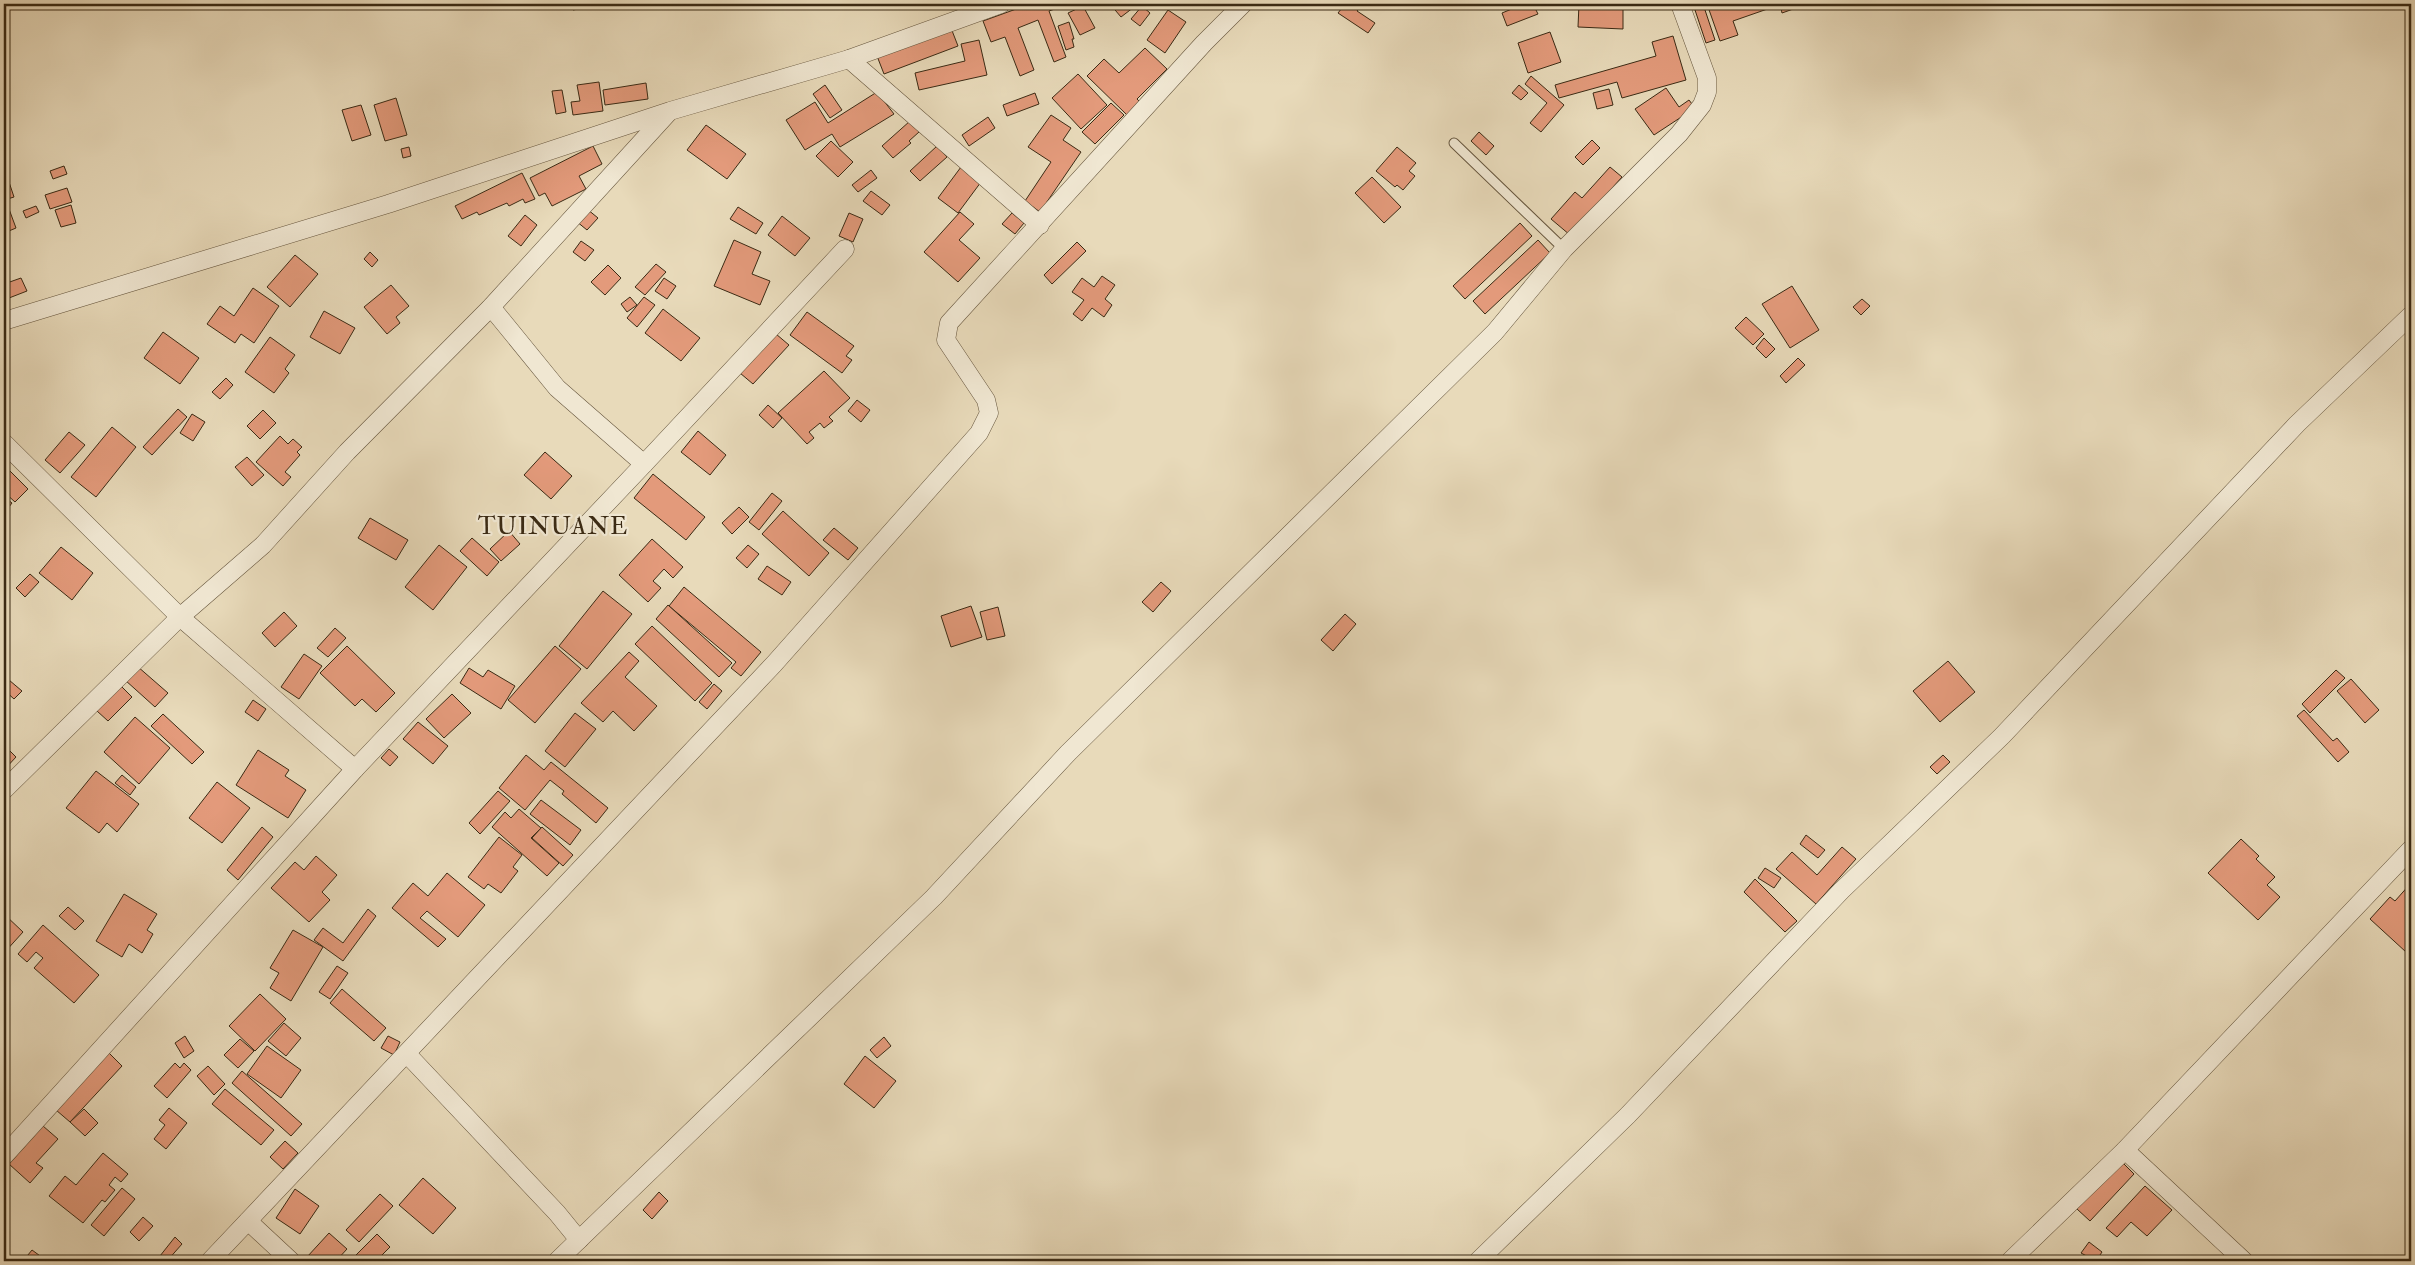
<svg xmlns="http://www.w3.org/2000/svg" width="2415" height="1265" font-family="'IM FELL Double Pica',serif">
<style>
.building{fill:#e39a7b;stroke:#3a2a14}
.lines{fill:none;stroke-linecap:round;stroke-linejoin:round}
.lane-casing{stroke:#66563e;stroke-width:11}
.street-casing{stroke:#66563e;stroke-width:19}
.lane{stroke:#f0e7d2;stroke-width:9}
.street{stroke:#f0e7d2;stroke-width:18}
.labels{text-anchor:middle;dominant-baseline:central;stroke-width:4.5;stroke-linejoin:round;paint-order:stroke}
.quarter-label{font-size:24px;letter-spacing:1px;fill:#3a2a14;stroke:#f0e7d2}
</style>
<rect width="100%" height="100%" fill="#e8daba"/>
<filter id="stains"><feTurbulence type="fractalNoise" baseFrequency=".004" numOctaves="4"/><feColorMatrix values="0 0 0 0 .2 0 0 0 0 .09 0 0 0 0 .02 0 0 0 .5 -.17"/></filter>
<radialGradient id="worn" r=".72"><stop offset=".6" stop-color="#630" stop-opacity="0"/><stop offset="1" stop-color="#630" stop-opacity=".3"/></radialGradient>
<g class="building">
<polygon points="572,4 606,4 573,10"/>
<polygon points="1030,4 1069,4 1049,11 1066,57 1054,62 1038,20 1018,28 1034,70 1020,76 1005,37 991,42 983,21"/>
<polygon points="1110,4 1138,4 1121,17"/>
<polygon points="1345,4 1362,4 1357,11 1375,23 1368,33 1338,13"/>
<polygon points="1524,4 1533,4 1538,14 1507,26 1502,13"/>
<polygon points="1579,4 1623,4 1623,29 1578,27"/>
<polygon points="1693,4 1703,4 1715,40 1706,43"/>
<polygon points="1707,4 1775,4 1776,6 1733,21 1738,35 1720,41"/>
<polygon points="1780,4 1795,4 1796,8 1782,13"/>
<polygon points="1083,6 1095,28 1080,35 1068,13"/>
<polygon points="1142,6 1150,13 1140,26 1131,19"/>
<polygon points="1168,10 1186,22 1165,53 1147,40"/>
<polygon points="1069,22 1074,39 1072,39 1074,47 1066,50 1058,26"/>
<polygon points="951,28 958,46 884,74 877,56"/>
<polygon points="1550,32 1561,62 1528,73 1518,43"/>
<polygon points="1673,36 1686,80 1622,98 1617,82 1559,98 1555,85 1656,56 1652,42"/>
<polygon points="979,40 987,75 919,90 915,73 965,61 961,44"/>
<polygon points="1145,48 1167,69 1137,99 1140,102 1127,115 1087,76 1104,59 1119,73"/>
<polygon points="1078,74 1107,105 1081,129 1052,98"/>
<polygon points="1531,76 1564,105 1541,132 1530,123 1547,103 1525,84"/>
<polygon points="599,82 603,111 573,115 571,102 580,101 577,85"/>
<polygon points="646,83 648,99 605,105 603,90"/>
<polygon points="825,85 842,110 830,118 813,94"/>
<polygon points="1519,85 1528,93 1521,100 1512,93"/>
<polygon points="1666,88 1679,107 1689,100 1695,108 1654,135 1635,109"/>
<polygon points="1609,89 1613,105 1597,109 1593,93"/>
<polygon points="562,90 566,112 556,114 552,91"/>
<polygon points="877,92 894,114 840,147 832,134 805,150 786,120 815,102 828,123"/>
<polygon points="1035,93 1039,104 1007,116 1003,105"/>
<polygon points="396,98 407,135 385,141 374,105"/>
<polygon points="1111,103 1124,115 1095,144 1082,132"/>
<polygon points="361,105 371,135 352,141 342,110"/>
<polygon points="1051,115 1071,128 1063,140 1081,152 1040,212 1025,201 1051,162 1028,147"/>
<polygon points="988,117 995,128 969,146 962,135"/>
<polygon points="910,121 919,132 909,141 911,143 893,158 882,146"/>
<polygon points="706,125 746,154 727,179 687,150"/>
<polygon points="1479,132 1494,146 1486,155 1471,141"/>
<polygon points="1592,140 1600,148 1583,165 1575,157"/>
<polygon points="831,141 853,162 838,177 816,156"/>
<polygon points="593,146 602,164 579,176 586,189 552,206 545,193 539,196 530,178"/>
<polygon points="937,146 947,157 920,181 910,171"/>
<polygon points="409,147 411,156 403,158 401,149"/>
<polygon points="1397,147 1416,163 1409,171 1415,176 1403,190 1397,185 1395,187 1376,171"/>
<polygon points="64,166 67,174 53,179 50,171"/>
<polygon points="961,167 981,182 958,213 938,198"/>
<polygon points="1610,167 1622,177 1570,235 1551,219 1575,192 1582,198"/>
<polygon points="871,170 877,178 858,192 852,185"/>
<polygon points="522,173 535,199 525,203 523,199 509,206 507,203 479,215 477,212 462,219 455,206"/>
<polygon points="1372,177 1401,207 1384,223 1355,193"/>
<polygon points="8,179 14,197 4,200 4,180"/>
<polygon points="67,188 72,202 50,209 45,195"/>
<polygon points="871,191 890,205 882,215 863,201"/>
<polygon points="71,205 76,223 61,227 55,210"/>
<polygon points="36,206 39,212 26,218 23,211"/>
<polygon points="738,207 763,223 756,234 730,219"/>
<polygon points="9,209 16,228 4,233 4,211"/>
<polygon points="587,209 598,218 587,230 576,221"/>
<polygon points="960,212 974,224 959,240 980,258 958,282 924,252"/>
<polygon points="849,213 863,219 853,242 839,236"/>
<polygon points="1012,213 1024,223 1015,234 1002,224"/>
<polygon points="525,215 537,225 521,246 508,236"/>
<polygon points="782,216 810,238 795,256 768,235"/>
<polygon points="1520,223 1532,236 1465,299 1453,286"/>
<polygon points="734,240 761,252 752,274 770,281 760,305 714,286"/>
<polygon points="1538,240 1550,253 1485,314 1473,301"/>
<polygon points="581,241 594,250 585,261 573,252"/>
<polygon points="1077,242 1086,251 1052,284 1044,275"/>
<polygon points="370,252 378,260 372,267 364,259"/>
<polygon points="295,255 318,274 290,307 267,287"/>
<polygon points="656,264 666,272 645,295 635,287"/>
<polygon points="608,265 621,278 605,295 591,282"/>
<polygon points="1102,276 1115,285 1105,299 1112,305 1104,317 1092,308 1082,321 1073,314 1084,300 1072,292 1082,278 1094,287"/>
<polygon points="21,278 27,291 9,298 4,284"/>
<polygon points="664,278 676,286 667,299 655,291"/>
<polygon points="391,285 409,306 396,317 400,323 387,334 364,307"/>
<polygon points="1792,286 1819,330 1790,348 1762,304"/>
<polygon points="253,288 279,306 254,343 241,334 235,343 207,324 220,306 234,316"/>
<polygon points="630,297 637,305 627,312 621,304"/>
<polygon points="644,297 655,305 637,327 627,318"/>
<polygon points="1862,299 1870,306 1861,315 1853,307"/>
<polygon points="663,309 700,338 681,361 645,333"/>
<polygon points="324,311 355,328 340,354 310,337"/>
<polygon points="807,312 854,346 846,356 852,360 842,373 790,335"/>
<polygon points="1746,317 1764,334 1753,345 1735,328"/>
<polygon points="163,332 199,358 180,384 144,358"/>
<polygon points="776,334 789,345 753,384 740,373"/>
<polygon points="270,337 295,355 285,369 289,373 274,393 245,372"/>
<polygon points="1764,338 1775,349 1766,358 1756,348"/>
<polygon points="1798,358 1805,365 1786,383 1780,376"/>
<polygon points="824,371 850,398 829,417 833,421 824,428 820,423 809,432 814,438 807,444 778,413"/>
<polygon points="226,378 233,385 220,399 212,392"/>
<polygon points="857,400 870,410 861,422 848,411"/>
<polygon points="768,405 782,418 773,428 759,415"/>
<polygon points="178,409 187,417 152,455 143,447"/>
<polygon points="263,410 276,423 260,439 247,426"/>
<polygon points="192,414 205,422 193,441 180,433"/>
<polygon points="112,427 136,447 96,497 71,477"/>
<polygon points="698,431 726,455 710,475 681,452"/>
<polygon points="69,432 85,445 60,473 45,460"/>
<polygon points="280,436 288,444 293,439 302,447 297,452 300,455 285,472 291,477 283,486 256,462"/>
<polygon points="545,452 572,476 551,499 524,475"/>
<polygon points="247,457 264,475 252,486 235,467"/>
<polygon points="6,467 28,489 15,502 4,492 4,469"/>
<polygon points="653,474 705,517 686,540 634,498"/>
<polygon points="772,493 782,501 759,530 749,522"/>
<polygon points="4,497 12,503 5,512 4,512"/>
<polygon points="739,507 749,517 732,534 722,523"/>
<polygon points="783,511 829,553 809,576 762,534"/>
<polygon points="370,518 408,540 396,560 358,538"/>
<polygon points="834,528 858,548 848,560 823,540"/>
<polygon points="509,531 520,544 501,561 490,549"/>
<polygon points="472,538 499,562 487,576 460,551"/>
<polygon points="652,539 683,567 673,578 664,569 653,581 661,588 648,602 619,575"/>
<polygon points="439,545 467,567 433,610 405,587"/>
<polygon points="748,545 759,554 747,568 736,558"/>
<polygon points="61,547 93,573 72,600 39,573"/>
<polygon points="767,566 791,582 782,595 758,579"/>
<polygon points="30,574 39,582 25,597 16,588"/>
<polygon points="1161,582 1171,591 1153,612 1142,602"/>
<polygon points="684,587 761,652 741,676 731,668 736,662 669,606"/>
<polygon points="603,591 632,614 587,669 559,646"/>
<polygon points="668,605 732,663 719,677 656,619"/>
<polygon points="971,606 982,637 951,647 941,616"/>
<polygon points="998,607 1005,636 987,640 980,612"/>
<polygon points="284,612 297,626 275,647 262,633"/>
<polygon points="1345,614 1356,624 1333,651 1321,640"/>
<polygon points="652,626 712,683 695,701 635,644"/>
<polygon points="335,628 346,638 328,657 317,648"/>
<polygon points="347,646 395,693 376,712 362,699 355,706 320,673"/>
<polygon points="555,646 581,669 535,723 508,700"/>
<polygon points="629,652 639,661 625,677 657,706 634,731 613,711 603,722 581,703"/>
<polygon points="304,654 322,666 299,699 281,687"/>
<polygon points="1948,661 1975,692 1940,722 1913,691"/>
<polygon points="137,666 168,693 155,707 125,680"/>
<polygon points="469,668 483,677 488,670 515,686 501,709 460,683"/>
<polygon points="2336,670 2345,678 2310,713 2302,704"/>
<polygon points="2351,679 2379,710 2365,723 2337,691"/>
<polygon points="9,680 22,691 14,699 4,690 4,686"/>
<polygon points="714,684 722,691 707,709 699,702"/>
<polygon points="121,686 132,697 108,721 97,711"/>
<polygon points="452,694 471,713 444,738 426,719"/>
<polygon points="253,700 266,709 258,721 245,712"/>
<polygon points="2304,710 2333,741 2337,738 2349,752 2338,762 2297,716"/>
<polygon points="575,713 596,729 565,767 545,751"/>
<polygon points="163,714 204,752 192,764 151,726"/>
<polygon points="135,717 170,748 139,784 104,752"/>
<polygon points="418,722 448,746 433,764 403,739"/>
<polygon points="4,745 16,757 4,770"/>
<polygon points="389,749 398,757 390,766 381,758"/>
<polygon points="258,750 289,770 285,776 306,790 288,818 236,785"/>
<polygon points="526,755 544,770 551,762 608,808 596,823 562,794 564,791 550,780 525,810 499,788"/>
<polygon points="1943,755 1950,762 1937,774 1930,767"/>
<polygon points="96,771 139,804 117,832 107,823 99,833 66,808"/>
<polygon points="122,775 136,787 130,795 115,783"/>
<polygon points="217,782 250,808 222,843 189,818"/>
<polygon points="498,791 510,801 480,834 469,823"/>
<polygon points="541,800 581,830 570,845 530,814"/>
<polygon points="519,809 541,828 531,838 559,863 547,876 492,827 505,812 511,818"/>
<polygon points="262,827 273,837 238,880 227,870"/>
<polygon points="542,827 573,855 563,866 532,838"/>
<polygon points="1806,835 1825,850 1818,858 1800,844"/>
<polygon points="499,837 522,855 513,867 518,871 501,893 488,884 484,889 468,877"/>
<polygon points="2241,839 2259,856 2256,859 2275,877 2267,885 2280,897 2258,920 2208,873"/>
<polygon points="1842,847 1856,859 1816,904 1776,869 1792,852 1817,875"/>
<polygon points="316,856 337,875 322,892 330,900 309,922 271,888 295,862 304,870"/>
<polygon points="1765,868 1781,878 1774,888 1758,878"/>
<polygon points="447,873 485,905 458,937 427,911 420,918 446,939 438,947 392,908 413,883 428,896"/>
<polygon points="1755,879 1797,921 1785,932 1744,892"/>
<polygon points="2411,883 2411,946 2406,952 2370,919 2390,897 2395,901"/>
<polygon points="124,894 157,914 147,930 153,934 142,953 129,944 122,957 96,941"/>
<polygon points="68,907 84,921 75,930 59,916"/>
<polygon points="368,909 376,916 343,961 314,940 323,928 343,943"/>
<polygon points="4,914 23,932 4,953"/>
<polygon points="43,925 99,975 74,1003 34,968 43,958 36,952 27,962 18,954"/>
<polygon points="293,930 323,947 291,1001 270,988 279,973 270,968"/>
<polygon points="337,966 348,973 330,999 319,992"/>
<polygon points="342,989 386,1028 374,1041 330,1003"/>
<polygon points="260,994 286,1019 255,1051 229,1026"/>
<polygon points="284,1023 301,1038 286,1056 268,1041"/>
<polygon points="185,1036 194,1051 184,1058 175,1043"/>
<polygon points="388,1036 400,1042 394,1055 381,1048"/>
<polygon points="884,1037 891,1046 877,1058 870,1050"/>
<polygon points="240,1039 254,1051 238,1068 224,1055"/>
<polygon points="267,1046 301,1070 281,1098 247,1074"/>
<polygon points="109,1053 122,1066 70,1122 56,1110"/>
<polygon points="865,1056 896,1081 874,1108 844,1084"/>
<polygon points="175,1063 180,1068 184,1063 191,1070 167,1098 154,1086"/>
<polygon points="208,1066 225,1084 214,1095 197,1076"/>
<polygon points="242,1071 302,1124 291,1136 232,1083"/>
<polygon points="225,1089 274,1130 261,1145 212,1104"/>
<polygon points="169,1108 187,1123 166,1149 154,1139 165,1125 159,1120"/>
<polygon points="84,1109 98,1123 85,1136 70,1122"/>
<polygon points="43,1126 58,1139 36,1163 43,1168 30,1183 9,1164"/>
<polygon points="285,1141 298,1153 283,1169 270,1157"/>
<polygon points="103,1153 128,1174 121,1182 115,1177 109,1185 115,1190 105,1202 102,1200 83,1223 49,1196 65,1176 76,1185"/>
<polygon points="2121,1161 2134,1174 2090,1221 2077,1209"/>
<polygon points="423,1178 456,1208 433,1234 399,1205"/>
<polygon points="2145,1186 2172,1210 2147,1236 2131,1222 2117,1237 2106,1228"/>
<polygon points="122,1188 135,1199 104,1236 91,1225"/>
<polygon points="295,1189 319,1206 300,1234 276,1218"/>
<polygon points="659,1192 668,1201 652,1219 643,1210"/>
<polygon points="380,1194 393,1206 359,1242 346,1230"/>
<polygon points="143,1217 153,1226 139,1241 130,1232"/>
<polygon points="329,1233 347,1249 336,1261 311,1261 307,1257"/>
<polygon points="377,1234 390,1247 376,1261 350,1261"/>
<polygon points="175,1237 182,1244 167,1261 156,1261"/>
<polygon points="2089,1242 2102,1252 2096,1261 2081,1253"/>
<polygon points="32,1250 47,1261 23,1261"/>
</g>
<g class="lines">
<g class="lane-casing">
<polyline id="lane" points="1454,143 1564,249"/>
</g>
<g class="street-casing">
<g id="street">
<polyline points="849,59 1040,225"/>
<polyline points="4,321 388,204 670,111 849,59 1001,4"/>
<polyline points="4,443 180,617 355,769 644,464 557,388 491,307"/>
<polyline points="644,464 845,249"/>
<polyline points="4,790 180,617 263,545 347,452 491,307 668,113"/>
<polyline points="407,1054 557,1213 579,1240"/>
<polyline points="2125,1150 2244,1261"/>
<polyline points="4,1156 355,769"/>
<polyline points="248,1221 291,1261"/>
<polyline points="210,1261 774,664 979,433 989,413 986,400 946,340 949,323 1204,43 1243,4"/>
<polyline points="557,1261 934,897 1068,753 1495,332 1564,249 1679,134 1702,105 1707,92 1707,78 1680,4"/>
<polyline points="1478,1261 1628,1115 1841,891 2002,736 2297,424 2411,315"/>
<polyline points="2010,1261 2125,1150 2411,849"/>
</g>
</g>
<use href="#lane" class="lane"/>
<use href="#street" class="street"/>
</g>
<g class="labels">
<g class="quarter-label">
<text x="553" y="526">TUINUANE</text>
</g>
</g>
<rect width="2415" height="1265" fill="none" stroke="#e8daba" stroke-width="20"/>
<rect x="5" y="5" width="2405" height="1255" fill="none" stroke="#3a2a14" stroke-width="2.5"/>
<rect x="10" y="10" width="2395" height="1245" fill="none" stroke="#3a2a14"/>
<rect width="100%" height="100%" filter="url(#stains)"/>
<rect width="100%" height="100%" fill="url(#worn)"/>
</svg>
